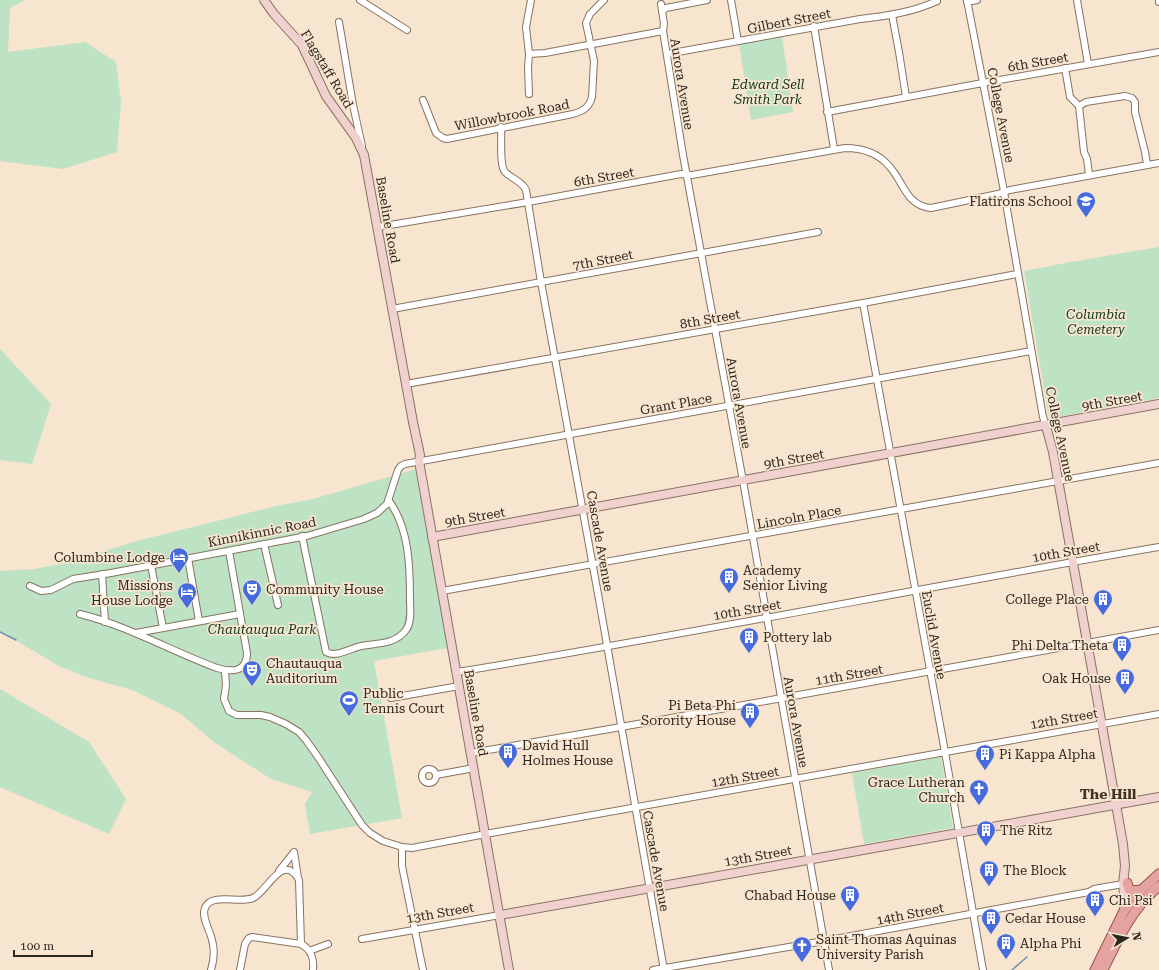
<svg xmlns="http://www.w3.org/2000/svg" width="1159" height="970" font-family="'Roboto Serif',serif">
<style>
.green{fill:#bde2c4}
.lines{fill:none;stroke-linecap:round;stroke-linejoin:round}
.stream{stroke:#748cb1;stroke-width:1.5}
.street-casing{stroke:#857461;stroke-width:8}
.secondary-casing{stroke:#857461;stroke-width:10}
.primary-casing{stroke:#975049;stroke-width:11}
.street{stroke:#fff;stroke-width:6}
.secondary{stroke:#f1d1cf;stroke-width:8}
.primary{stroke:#e3a39f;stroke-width:9}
.labels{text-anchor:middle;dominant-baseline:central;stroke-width:3.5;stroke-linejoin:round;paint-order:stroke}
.street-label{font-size:13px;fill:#2e271f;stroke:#f8e5d0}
.park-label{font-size:13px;font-style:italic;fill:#0b381b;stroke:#f8e5d0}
.poi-label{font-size:13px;fill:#2e271f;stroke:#f8e5d0;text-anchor:start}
.neighbourhood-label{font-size:14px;font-weight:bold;fill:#423423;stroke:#f8e5d0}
</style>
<rect width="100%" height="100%" fill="#f8e5d0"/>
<g class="green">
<polygon points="0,0 25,0 10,8 8,52 85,42 116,62 121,102 117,152 63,169 0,161"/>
<polygon points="782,36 793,112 751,120 739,44"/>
<polygon points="1159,247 1159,398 1051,418 1049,416 1048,412 1024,271 1065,263"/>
<polygon points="0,349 51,404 32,464 0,460"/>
<polygon points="416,469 448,648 374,661 402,818 310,834 305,804 312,792 271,779 215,743 181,714 132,690 86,677 59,666 5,634 0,632 0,571 34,569 62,564 137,541 276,506 313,499"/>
<polygon points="0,689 89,742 126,799 109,834 0,787"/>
<polygon points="941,757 953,828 864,844 852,773"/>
</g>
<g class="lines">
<g class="stream">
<polyline points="0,632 16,640"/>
<polyline points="1012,970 1027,957"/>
</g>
<g class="street-casing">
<g id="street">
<polyline points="360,0 407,30"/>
<polyline points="731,0 738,41"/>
<polyline points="967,0 1003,186 1043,417 1046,426"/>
<polyline points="1077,0 1088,64"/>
<polyline points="1159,0 1159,2"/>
<polyline points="967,2 977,0"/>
<polyline points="661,4 664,24 663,31 683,155 743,481 829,970"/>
<polyline points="662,11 666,8 707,0"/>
<polyline points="892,15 899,52 906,97"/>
<polyline points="339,22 353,105 362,146"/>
<polyline points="814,26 834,149"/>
<polyline points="529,54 545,53 663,31"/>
<path d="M667 54 860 19C887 16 913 12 937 1"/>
<polyline points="1065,68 1070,97 1079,106 1084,152 1087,159 1089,174"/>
<polyline points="529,94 528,68 529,54 526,27 531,0"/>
<path d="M423 100 436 133 443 138 447 139 573 114C583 111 589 108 592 97L594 61 586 23 590 14 604 0"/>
<polyline points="1079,106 1086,102 1125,96 1132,98 1135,102 1135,112 1145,152 1147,164"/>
<polyline points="827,112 988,82 1159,52"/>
<path d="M501 127C502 137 499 165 505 172 512 179 522 181 526 190L541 282 600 605 664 970"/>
<path d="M378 227 528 202 681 174 692 175 845 148C862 148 878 153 889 166 904 182 906 206 931 208L998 194 1010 190 1159 163"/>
<polyline points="863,303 945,752 983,970"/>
<polyline points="392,309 818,232"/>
<polyline points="406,384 863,303 1017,274"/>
<path d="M302 536 326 652C336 658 351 648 361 646 376 643 395 645 406 630 412 622 410 608 410 598 410 566 409 528 389 501"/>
<polyline points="264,544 278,605"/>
<polyline points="188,558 199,621"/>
<polyline points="151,565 163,628"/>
<polyline points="102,574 105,622"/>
<polyline points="30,586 41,591 51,590 73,579 111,573 307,536 364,519 377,513 387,504 398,470 401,466 405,464 1031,351"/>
<polyline points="442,591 1159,463"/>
<path d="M80 614C128 626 171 651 217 668 231 672 247 673 247 653L229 551"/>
<polyline points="136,633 240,614"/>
<polyline points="225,671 226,685 224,699 229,711 237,715 261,715 270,717 286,724 299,732 306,740 318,757 362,825 370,833 383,841 402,847 412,848 491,833 1159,714"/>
<path d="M457 672C691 634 925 587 1159 547"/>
<polyline points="391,698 459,686"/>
<polyline points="471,753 621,727 1159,630"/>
<circle cx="429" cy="776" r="7"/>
<polyline points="436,775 474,768"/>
<polyline points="402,847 402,866 423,970"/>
<polyline points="279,871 294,852 298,878"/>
<polyline points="362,939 500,915"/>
<polyline points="309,951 328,944"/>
<path d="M211 970C214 960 215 950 212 940 210 930 201 917 205 908 211 892 240 904 253 898 267 892 283 851 299 880L301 944"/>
<path d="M240 970 245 944 249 938 252 937 301 944C312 950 314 959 313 970"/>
<polyline points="653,970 824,941 1089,892 1094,889 1123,884"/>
</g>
</g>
<g class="secondary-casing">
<g id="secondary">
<polyline points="264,0 274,14 302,45 326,96 356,138 364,155 413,422 420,455 419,461 509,970"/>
<polyline points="1046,426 1053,452 1080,602 1123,844 1125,866 1123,884 1125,903 1124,911"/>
<polyline points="432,537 1159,404"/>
<polyline points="500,915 1159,797"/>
</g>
</g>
<g class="primary-casing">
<g id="primary">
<polyline points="1127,883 1129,889 1131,891 1141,890"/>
<polyline points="1095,970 1124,911 1136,895 1159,874"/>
<path d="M1103 970C1118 939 1132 908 1159 886"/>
</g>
</g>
<use href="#street" class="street"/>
<use href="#secondary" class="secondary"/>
<use href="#primary" class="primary"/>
</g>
<defs>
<g id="school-pin" transform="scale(1)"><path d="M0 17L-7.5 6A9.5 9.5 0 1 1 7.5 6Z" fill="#466bde" stroke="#f8e5d0"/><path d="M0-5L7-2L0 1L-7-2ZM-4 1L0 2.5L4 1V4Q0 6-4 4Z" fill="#fff"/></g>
<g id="hotel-pin" transform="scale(1)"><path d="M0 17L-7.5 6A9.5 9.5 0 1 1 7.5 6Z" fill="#466bde" stroke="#f8e5d0"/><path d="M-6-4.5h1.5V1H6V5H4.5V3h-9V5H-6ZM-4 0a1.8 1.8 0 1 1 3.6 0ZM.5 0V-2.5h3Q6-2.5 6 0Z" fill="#fff"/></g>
<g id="building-pin" transform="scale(1)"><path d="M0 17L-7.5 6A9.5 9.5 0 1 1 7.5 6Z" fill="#466bde" stroke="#f8e5d0"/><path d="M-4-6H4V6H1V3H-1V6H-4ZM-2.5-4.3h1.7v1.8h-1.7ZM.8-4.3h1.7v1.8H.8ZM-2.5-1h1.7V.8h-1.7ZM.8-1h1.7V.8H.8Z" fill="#fff"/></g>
<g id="theatre-pin" transform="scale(1)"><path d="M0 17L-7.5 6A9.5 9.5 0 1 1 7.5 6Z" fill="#466bde" stroke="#f8e5d0"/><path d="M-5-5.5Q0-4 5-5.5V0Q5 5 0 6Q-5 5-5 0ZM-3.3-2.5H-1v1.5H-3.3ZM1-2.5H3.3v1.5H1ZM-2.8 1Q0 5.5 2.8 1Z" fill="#fff"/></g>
<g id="stadium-pin" transform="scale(1)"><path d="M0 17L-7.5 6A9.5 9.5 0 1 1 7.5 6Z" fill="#466bde" stroke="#f8e5d0"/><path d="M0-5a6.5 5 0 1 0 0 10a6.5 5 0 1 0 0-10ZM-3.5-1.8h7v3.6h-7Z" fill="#fff"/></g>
<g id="church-pin" transform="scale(1)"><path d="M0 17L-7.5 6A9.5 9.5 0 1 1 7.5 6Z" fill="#466bde" stroke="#f8e5d0"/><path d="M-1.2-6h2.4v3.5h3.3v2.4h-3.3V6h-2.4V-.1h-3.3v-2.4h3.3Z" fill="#fff"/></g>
</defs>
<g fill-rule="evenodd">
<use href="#school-pin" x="1086" y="201"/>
<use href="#hotel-pin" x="179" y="557"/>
<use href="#building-pin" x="729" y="577"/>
<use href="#theatre-pin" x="252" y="589"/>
<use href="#hotel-pin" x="187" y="592"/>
<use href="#building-pin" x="1103" y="599"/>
<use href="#building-pin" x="749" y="637"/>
<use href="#building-pin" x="1122" y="645"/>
<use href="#theatre-pin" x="252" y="670"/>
<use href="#building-pin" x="1125" y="678"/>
<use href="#stadium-pin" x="349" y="700"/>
<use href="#building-pin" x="750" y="712"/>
<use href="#building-pin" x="508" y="752"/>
<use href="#building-pin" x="985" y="754"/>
<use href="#church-pin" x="979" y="789"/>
<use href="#building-pin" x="986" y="830"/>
<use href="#building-pin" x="989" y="870"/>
<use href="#building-pin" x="850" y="895"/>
<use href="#building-pin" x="1095" y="900"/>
<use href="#building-pin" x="991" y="918"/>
<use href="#building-pin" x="1006" y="943"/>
<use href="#church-pin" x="802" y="946"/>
</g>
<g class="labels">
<g class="street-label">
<text transform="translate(789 21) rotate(-11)">Gilbert Street</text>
<text transform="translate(1038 62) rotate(-10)">6th Street</text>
<text transform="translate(327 69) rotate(59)">Flagstaff Road</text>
<text transform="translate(682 84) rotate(81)">Aurora Avenue</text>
<text transform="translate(512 115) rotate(-11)">Willowbrook Road</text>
<text transform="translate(1001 115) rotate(79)">College Avenue</text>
<text transform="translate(604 177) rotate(-10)">6th Street</text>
<text transform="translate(388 220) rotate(80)">Baseline Road</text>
<text transform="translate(603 260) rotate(-11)">7th Street</text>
<text transform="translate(710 319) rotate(-10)">8th Street</text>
<text transform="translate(1112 401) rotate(-10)">9th Street</text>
<text transform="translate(739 403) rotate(80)">Aurora Avenue</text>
<text transform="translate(676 404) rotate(-10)">Grant Place</text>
<text transform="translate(1060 434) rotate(78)">College Avenue</text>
<text transform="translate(794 459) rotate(-10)">9th Street</text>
<text transform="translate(475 517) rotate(-10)">9th Street</text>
<text transform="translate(799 517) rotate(-10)">Lincoln Place</text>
<text transform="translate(262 532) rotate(-11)">Kinnikinnic Road</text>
<text transform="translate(600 541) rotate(80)">Cascade Avenue</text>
<text transform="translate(1066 552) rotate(-10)">10th Street</text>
<text transform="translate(747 610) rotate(-10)">10th Street</text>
<text transform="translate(934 635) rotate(80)">Euclid Avenue</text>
<text transform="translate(849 675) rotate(-10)">11th Street</text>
<text transform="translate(476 713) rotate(80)">Baseline Road</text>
<text transform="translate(1064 719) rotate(-10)">12th Street</text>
<text transform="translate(796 722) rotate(80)">Aurora Avenue</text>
<text transform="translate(745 777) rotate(-10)">12th Street</text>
<text transform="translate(758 856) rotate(-10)">13th Street</text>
<text transform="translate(656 861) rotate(80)">Cascade Avenue</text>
<text transform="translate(440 913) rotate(-10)">13th Street</text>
<text transform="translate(910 914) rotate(-11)">14th Street</text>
</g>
<g class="park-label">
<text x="768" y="84">Edward Sell<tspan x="768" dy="15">Smith Park</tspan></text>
<text x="1096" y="314">Columbia<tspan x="1096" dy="15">Cemetery</tspan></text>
<text x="262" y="629">Chautauqua Park</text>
</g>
<g class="poi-label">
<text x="1072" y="201" text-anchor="end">Flatirons School</text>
<text x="165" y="557" text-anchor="end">Columbine Lodge</text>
<text x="743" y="570">Academy<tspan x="743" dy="15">Senior Living</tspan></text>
<text x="173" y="585" text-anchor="end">Missions<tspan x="173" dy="15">House Lodge</tspan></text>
<text x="266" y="589">Community House</text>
<text x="1089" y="599" text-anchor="end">College Place</text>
<text x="763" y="637">Pottery lab</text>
<text x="1108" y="645" text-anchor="end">Phi Delta Theta</text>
<text x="266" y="663">Chautauqua<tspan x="266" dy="15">Auditorium</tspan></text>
<text x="1111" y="678" text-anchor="end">Oak House</text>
<text x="363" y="693">Public<tspan x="363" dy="15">Tennis Court</tspan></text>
<text x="736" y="705" text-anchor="end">Pi Beta Phi<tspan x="736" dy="15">Sorority House</tspan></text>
<text x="522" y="745">David Hull<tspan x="522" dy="15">Holmes House</tspan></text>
<text x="999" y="754">Pi Kappa Alpha</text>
<text x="965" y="782" text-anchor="end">Grace Lutheran<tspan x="965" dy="15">Church</tspan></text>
<text x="1000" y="830">The Ritz</text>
<text x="1003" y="870">The Block</text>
<text x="836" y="895" text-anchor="end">Chabad House</text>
<text x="1109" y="900">Chi Psi</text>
<text x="1005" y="918">Cedar House</text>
<text x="816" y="939">Saint Thomas Aquinas<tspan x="816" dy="15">University Parish</tspan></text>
<text x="1020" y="943">Alpha Phi</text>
</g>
<g class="neighbourhood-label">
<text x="1108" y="794">The Hill</text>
</g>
</g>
<g transform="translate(1127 938) rotate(80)" stroke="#f8e5d0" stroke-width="3" paint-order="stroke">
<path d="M0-3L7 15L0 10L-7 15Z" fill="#2e271f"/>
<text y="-6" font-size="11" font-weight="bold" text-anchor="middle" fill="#2e271f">N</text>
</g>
<path d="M14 950v6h78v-6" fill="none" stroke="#2e271f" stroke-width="2"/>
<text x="20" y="950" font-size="12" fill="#2e271f" stroke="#f8e5d0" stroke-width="3" paint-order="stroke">100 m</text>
</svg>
